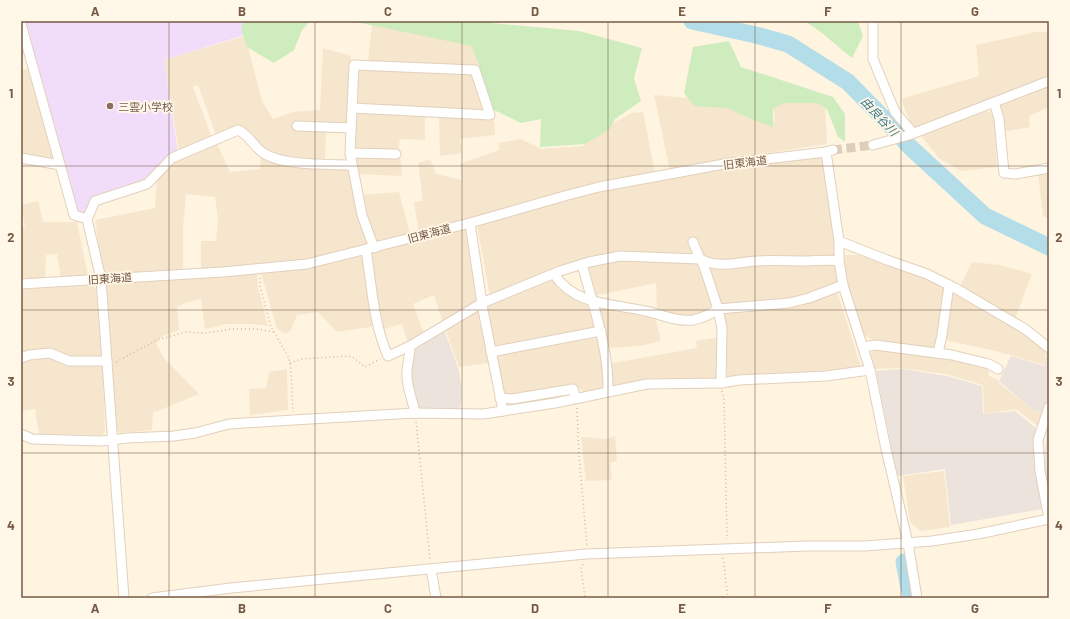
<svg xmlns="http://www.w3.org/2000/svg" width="1070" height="619" font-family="Barlow,'Noto Sans JP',sans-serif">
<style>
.residential{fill:#f6e6ce}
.industrial{fill:#ece4dc}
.education{fill:#f1ddfa}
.green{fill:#ceecbe}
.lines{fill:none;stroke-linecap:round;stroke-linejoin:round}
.river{stroke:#b3dde8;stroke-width:17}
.minor-tunnel{stroke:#dcceb9;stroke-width:9;stroke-dasharray:9 4.5;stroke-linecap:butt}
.minor-casing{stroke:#e2d0bb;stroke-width:11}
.path{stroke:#dab699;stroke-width:1.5;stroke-dasharray:1 3;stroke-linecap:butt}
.minor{stroke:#fff;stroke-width:9}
.grid{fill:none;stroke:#765a45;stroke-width:1;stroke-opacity:0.55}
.education-dot{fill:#8d6e63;stroke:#fff7e8;stroke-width:1.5}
.labels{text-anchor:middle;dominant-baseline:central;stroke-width:3.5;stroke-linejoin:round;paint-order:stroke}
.education-label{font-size:11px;fill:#785e54;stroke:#fff7e8;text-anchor:start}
.street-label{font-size:11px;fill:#765a45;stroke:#fff7e8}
.water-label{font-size:12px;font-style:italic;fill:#3d7a8b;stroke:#fff7e8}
.neatline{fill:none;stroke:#765a45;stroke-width:1.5}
.grid-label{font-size:13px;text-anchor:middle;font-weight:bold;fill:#765a45}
</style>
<rect width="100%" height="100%" fill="#fef4e0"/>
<g class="residential">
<polygon points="372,24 479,45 477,69 368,63"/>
<polygon points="1036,32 1049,32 1049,75 913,130 901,99 979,76 976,45"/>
<polygon points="245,36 262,101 273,119 293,112 320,110 323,48 351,56 347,122 326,131 325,161 288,158 266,151 239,126 216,135 198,85 193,87 211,135 210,138 179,152 164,60"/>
<polygon points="28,68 53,155 52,158 23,153 21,124 21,71"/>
<polygon points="360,70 470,73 474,77 483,107 480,111 359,106 357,104 356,74"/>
<polygon points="1049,85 1049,107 1029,116 1030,127 1002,132 1000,105"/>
<polygon points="654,95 721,101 775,122 773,103 825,103 827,144 767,153 670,171"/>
<polygon points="987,111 994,114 997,167 961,171 939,158 921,136"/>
<polygon points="359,112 425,116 425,140 400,139 398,151 357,151 353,147 355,116"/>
<polygon points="643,112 655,173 419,234 414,202 423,201 418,163 430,159 436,174 462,180 460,164 499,150 498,143 521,139 541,149 583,146 615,122 632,113"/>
<polygon points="439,115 494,117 495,135 460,139 462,153 440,156"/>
<polygon points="216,142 230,172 260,169 261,157 285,166 341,167 349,171 359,218 368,246 305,262 201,269 201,241 216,241 218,218 215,197 186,194 183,229 183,271 103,275 95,220 155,208 157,178 177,159"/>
<polygon points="360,154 400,157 402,176 357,174 356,158"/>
<polygon points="821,156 825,158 835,229 835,253 834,257 712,262 615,253 490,296 477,225 571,198 612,188 743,165"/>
<polygon points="1049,173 1049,218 1043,216 1038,174"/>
<polygon points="399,192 410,234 377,244 373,240 361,195"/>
<polygon points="38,201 43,222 77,222 88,276 61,279 57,254 46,255 45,280 21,281 21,227 25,226 21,205"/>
<polygon points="465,228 477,301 443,323 434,295 413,304 424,334 408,343 402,324 381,330 369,255 372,252"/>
<polygon points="843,255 858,255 923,275 946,286 939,335 935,346 931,348 874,341 863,334 844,280"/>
<polygon points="361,256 366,262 376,326 337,332 318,312 297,315 291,330 286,334 277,329 261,273 304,268"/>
<polygon points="653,260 700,262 715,309 706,313 690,317 675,316 657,311 656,283 594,296 586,267 616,261"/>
<polygon points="827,262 836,267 838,284 796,299 723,305 718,302 709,267 758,263"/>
<polygon points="972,262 1000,265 1032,274 1015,319 960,286"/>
<polygon points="257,272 258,287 268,326 252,324 227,324 205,329 201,299 185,303 177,307 179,330 161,337 156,343 164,358 199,394 153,413 152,430 120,433 116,430 105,286 111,281"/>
<polygon points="551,279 569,296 587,304 594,326 591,331 498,347 492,345 485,307 488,304"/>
<polygon points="92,284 96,289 102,359 69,359 50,349 21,356 21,289 49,288"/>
<polygon points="951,290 1007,320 1046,350 1044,365 996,351 944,340"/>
<polygon points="837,291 861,367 727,379 725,335 722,314 726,311"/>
<polygon points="598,307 655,316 661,341 640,346 606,348"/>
<polygon points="478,311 490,363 459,367 445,328"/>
<polygon points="720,337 720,373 715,378 652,378 613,386 610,383 608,364 697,348 696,341"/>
<polygon points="598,338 603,352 605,383 603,389 584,392 579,388 506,396 502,393 496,356 498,353"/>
<polygon points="877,349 943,356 983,365 989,372 989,376 999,380 998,382 1033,410 1042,414 1038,426 1016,409 984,414 983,385 946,374 899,368 875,369 871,353"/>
<polygon points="47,355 75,366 103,366 105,432 102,435 39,434 35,409 21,411 21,360"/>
<polygon points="287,369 288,410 250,415 249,389 266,388 269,372"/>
<polygon points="615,436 617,461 610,463 612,480 586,481 581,437 607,439"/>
<polygon points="944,471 950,527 921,531 910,522 903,476"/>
</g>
<g class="industrial">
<polygon points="444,329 459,371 462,393 460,409 417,410 409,377 410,366 418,345"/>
<polygon points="1047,352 1049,353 1049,396 1043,414 1033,410 999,381 1011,356 1044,366"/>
<polygon points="903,369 947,376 982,386 983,414 1015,411 1036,428 1034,439 1042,509 951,525 945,469 897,476 876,371"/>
<polygon points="1049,414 1049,501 1044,473 1047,420"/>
</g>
<polygon class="education" points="25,21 248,21 245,35 164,60 178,152 146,181 95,199 82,216 78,213"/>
<g class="green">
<polygon points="244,21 310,21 302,30 294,50 274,63 247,47 241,29"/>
<polygon points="351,21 481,21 491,23 579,31 642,48 634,78 641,101 615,119 610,129 585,144 540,147 541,119 521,123 490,108 479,66 472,46"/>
<polygon points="805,21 858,21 863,36 852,58 822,33"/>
<polygon points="729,41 741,67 833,97 845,114 845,142 838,137 827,109 817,103 784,103 773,109 773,127 749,118 727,108 694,106 684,93 693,47"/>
</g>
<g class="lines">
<g class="river">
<polyline points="692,21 756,35 788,44 848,82 896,131 909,146 985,216 1049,247"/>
<polyline points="904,562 911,598"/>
</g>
<polyline class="minor-tunnel" points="833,150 873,145"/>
<g class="minor-casing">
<g id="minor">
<polyline points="873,21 873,59 895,112 913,133"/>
<polyline points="21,24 74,215 87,219"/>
<polyline points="994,102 999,119 1004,173 1015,174 1049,168"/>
<polyline points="352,108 490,115 475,70 354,65 350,153 362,215 374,248"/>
<polyline points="297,126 351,128"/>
<polyline points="873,145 909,135 1049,81"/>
<polyline points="826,152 839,241 839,261 843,285 870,370 886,449 908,543 917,598"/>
<polyline points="350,153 396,154"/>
<polyline points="21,158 60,165"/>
<polyline points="470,223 483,310 503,411"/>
<polyline points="839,241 887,260 927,274 955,288 1025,329 1049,348"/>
<path d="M366 250C372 285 373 323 388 356L410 346C410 357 406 367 407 378 408 390 413 402 415 413"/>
<path d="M582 264C593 306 609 348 608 392"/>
<path d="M554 274C575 306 611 303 645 311 661 314 676 322 693 320 702 318 711 314 718 309L704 266 700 259 693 242"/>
<polyline points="21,284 223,272 307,264 470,223 568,195 599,187 724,164 826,152 833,150"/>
<path d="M410 346 482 303 560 271 589 262 620 256 700 259C719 269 737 262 758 261 774 260 789 261 805 261 816 261 827 259 839 261"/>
<polyline points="863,347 875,345 952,355 989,364 998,369"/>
<polyline points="491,352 601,331"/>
<polyline points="938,353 942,335 949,285"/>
<polyline points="21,358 29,355 50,353 69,361 107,361"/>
<polyline points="721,383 722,328 718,309 789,303 809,298 843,285"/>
<polyline points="500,398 512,399 573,389 576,398"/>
<polyline points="1049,407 1038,440 1040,471 1049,519"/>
<polyline points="21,434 32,439 101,441 128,438 174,436 195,433 229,424 293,420 415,413 483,414 555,403 647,384 721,383 739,380 826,376 870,370"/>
<polyline points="431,569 436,598"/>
<path d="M124 598 101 279 87 219 95 201 147 184 172 158 238 130C250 135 254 148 265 154 286 166 327 164 352 165"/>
<polyline points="152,598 231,588 586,554 807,546 865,546 932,541 978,534 1049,519"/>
</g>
</g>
<g class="path">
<polyline points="260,278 260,286 271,327 289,358 291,372 293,412"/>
<polyline points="116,362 157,340 185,332 206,333 231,329 257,329 274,332"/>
<polyline points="290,363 301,359 348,356 354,358 365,367 380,359"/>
<polyline points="722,391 724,398 727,539"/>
<polyline points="577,408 579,456 587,545"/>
<polyline points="416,422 430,559"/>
<polyline points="723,558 728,598"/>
<polyline points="583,564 581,568 585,598"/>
</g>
<use href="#minor" class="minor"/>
</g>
<path class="grid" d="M169 21V598M315 21V598M462 21V598M608 21V598M755 21V598M901 21V598M21 166H1049M21 310H1049M21 453H1049"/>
<circle class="education-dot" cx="110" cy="106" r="4"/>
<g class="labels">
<g class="education-label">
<text x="118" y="106">三雲小学校</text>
</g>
<g class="street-label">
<text transform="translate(745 162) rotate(-7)">旧東海道</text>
<text transform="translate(429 233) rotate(-15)">旧東海道</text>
<text transform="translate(110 278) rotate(-4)">旧東海道</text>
</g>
<g class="water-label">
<text transform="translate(880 116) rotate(47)">由良谷川</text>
</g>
</g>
<rect width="1070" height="619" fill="none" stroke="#fff7e8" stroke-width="44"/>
<rect x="22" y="22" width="1026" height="575" class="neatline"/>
<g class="grid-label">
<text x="95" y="16">A</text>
<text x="242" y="16">B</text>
<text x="388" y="16">C</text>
<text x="535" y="16">D</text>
<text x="682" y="16">E</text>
<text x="828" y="16">F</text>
<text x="975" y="16">G</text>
<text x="11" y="98">1</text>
<text x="1059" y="98">1</text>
<text x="11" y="242">2</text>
<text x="1059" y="242">2</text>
<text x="11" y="386">3</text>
<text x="1059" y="386">3</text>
<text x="11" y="530">4</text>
<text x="1059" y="530">4</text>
<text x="95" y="613">A</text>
<text x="242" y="613">B</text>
<text x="388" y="613">C</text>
<text x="535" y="613">D</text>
<text x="682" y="613">E</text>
<text x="828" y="613">F</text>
<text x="975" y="613">G</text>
</g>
</svg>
